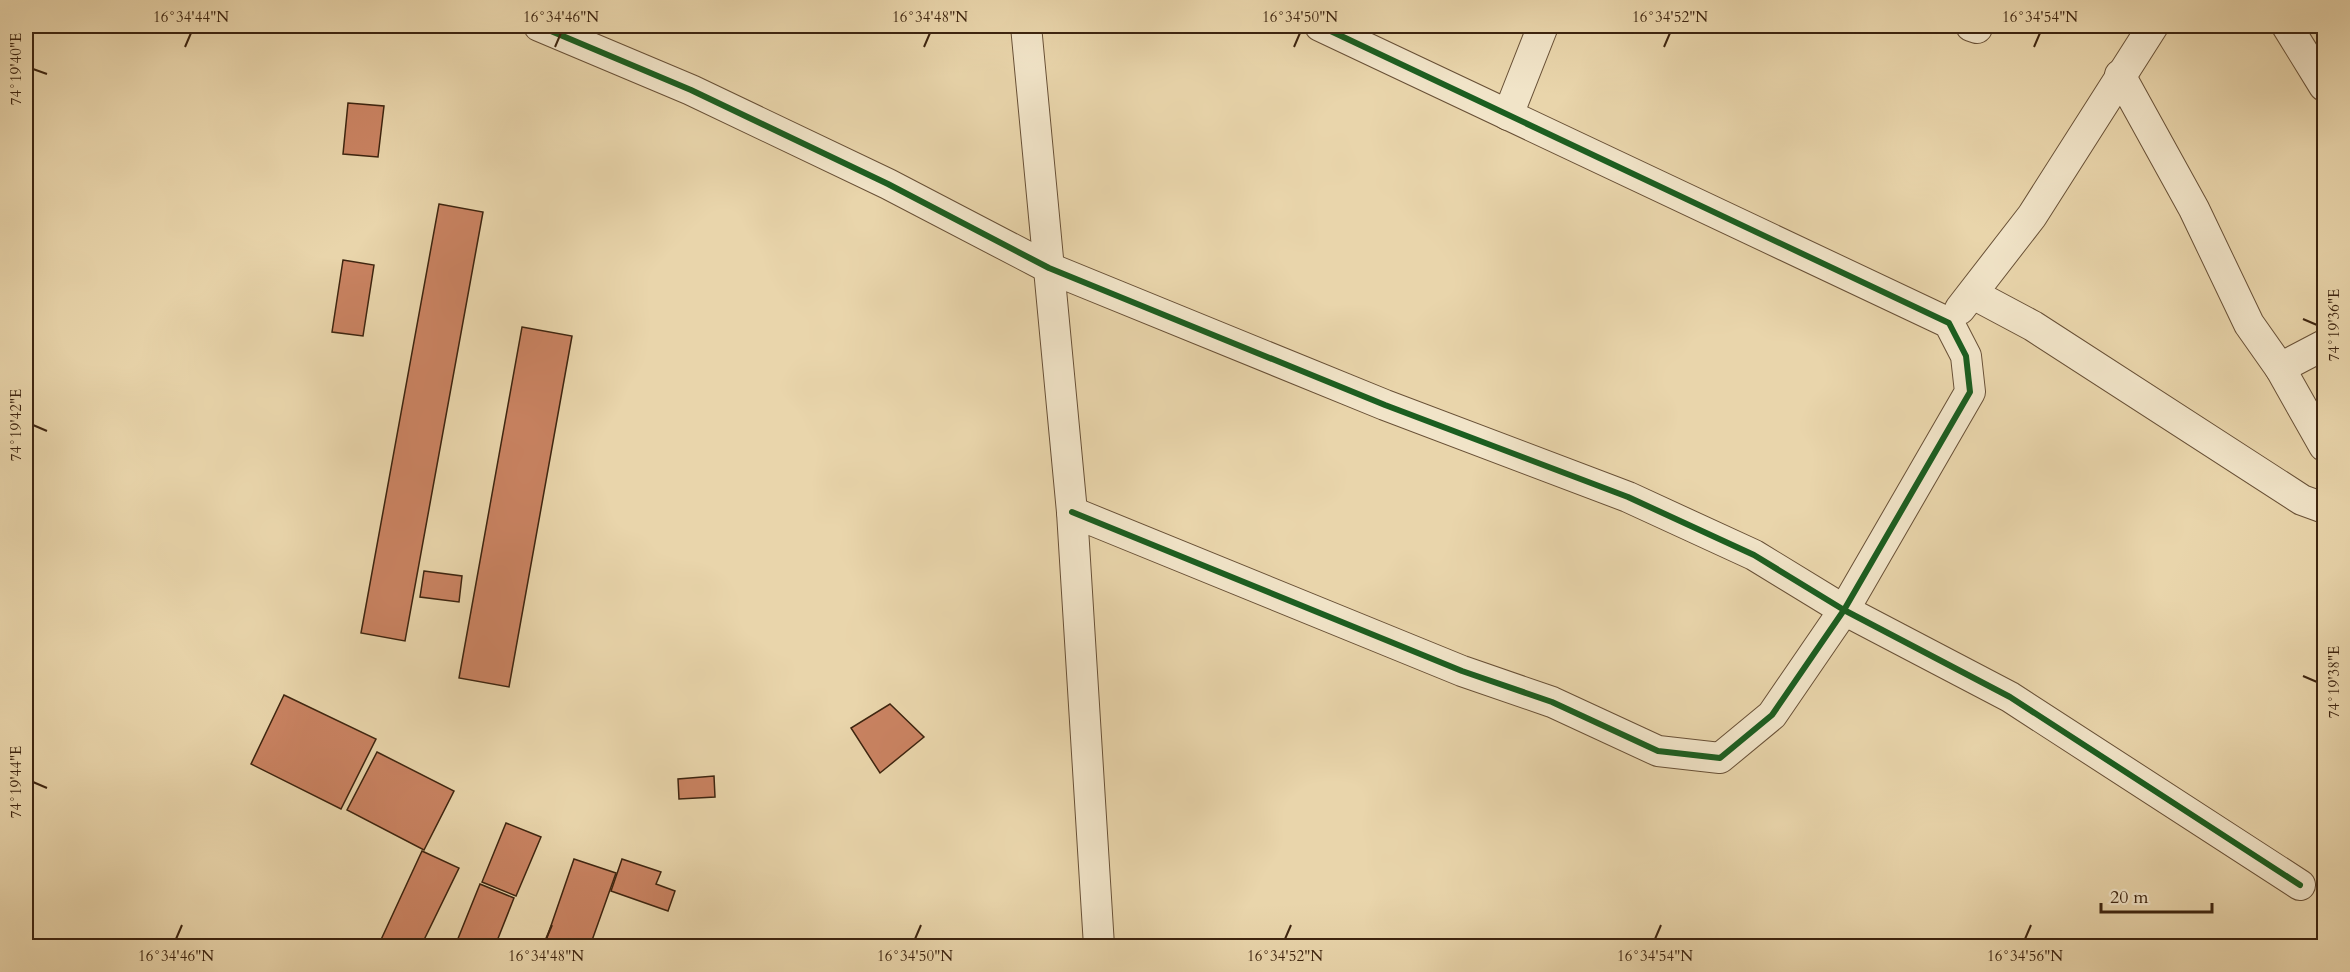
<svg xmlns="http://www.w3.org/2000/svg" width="2350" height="972" font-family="Cardo,serif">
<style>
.building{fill:#ca8362;stroke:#3d240f;stroke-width:1.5}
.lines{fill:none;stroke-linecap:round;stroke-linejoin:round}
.street-casing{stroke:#685036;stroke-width:32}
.street{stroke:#f1e4c8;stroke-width:30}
.cycleway-casing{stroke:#f1e4c8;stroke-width:10}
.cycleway{stroke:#1b5e20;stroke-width:6}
.ticks{fill:none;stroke:#3d240f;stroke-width:2}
.neatline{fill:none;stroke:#3d240f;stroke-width:2}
.ticks-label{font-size:15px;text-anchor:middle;fill:#3d240f}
</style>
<rect width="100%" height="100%" fill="#e9d5ab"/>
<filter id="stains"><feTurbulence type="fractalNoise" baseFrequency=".00333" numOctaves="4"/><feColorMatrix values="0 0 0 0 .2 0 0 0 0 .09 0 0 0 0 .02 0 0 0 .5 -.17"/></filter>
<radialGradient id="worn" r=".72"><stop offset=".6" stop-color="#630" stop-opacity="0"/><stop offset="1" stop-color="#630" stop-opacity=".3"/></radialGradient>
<g class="building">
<polygon points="348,103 384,106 378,157 343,154"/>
<polygon points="439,204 483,212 405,641 361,633"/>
<polygon points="343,260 374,265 363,336 332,332"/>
<polygon points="522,327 572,336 509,687 459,678"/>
<polygon points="424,571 462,576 459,602 420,597"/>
<polygon points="284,695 376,739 341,809 251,764"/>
<polygon points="890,704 924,737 880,773 851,728"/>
<polygon points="377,752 454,791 424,850 347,810"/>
<polygon points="714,776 715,797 679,799 678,779"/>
<polygon points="506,823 541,837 516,896 482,882"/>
<polygon points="422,851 459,868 421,946 384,946 379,944"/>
<polygon points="574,859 616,873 590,946 544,946"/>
<polygon points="622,859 661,872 656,884 675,891 668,911 611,891"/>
<polygon points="480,884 514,898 495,946 455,946"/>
</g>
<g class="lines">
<g class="street-casing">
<g id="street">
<polyline points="539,26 691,90 888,184 1049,268 1385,405 1628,497 1754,555 1844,610 2010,697 2300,885"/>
<polyline points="1026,26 1072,512 1099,946"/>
<polyline points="1971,26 1977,28"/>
<polyline points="2287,26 2324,86"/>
<polyline points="2120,75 2194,209 2249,324 2280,368 2324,446"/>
<polyline points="1508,115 1543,26"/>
<polyline points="1973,294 2033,326 2302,500 2324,508"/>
<polyline points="1960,309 2032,216 2153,26"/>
<polyline points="2280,368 2324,345"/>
<polyline points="1072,512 1462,671 1552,702 1658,751 1720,758 1772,715 1844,610 1970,392 1966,356 1949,323 1320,26"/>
</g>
</g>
<use href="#street" class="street"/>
<g class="cycleway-casing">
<g id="cycleway">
<polyline points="539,26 691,90 888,184 1049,268 1385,405 1628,497 1754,555 1844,610 2010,697 2300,885"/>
<polyline points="1072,512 1462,671 1552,702 1658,751 1720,758 1772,715 1844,610 1970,392 1966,356 1949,323 1320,26"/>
</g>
</g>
<use href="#cycleway" class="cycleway"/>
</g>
<path class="ticks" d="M185 47 191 33M555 47 561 33M924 47 930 33M1294 47 1300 33M1664 47 1670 33M2034 47 2040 33M33 69 47 74M2303 319 2317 325M33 425 47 431M2303 676 2317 682M33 782 47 788M176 939 182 925M546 939 552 925M915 939 921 925M1285 939 1291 925M1655 939 1661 925M2025 939 2031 925"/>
<rect width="2350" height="972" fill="none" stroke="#e9d5ab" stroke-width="66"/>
<path d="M2101 903v9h111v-9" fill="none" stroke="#3d240f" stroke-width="3"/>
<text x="2110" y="903" font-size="18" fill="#3d240f" stroke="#f1e4c8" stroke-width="4.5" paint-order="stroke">20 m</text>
<rect x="33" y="33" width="2284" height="906" class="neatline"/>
<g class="ticks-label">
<text x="191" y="22">16°34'44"N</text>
<text x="561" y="22">16°34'46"N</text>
<text x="930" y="22">16°34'48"N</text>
<text x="1300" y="22">16°34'50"N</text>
<text x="1670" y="22">16°34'52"N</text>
<text x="2040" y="22">16°34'54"N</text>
<text transform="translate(16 69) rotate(-90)" y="5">74°19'40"E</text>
<text transform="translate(2334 325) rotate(-90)" y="5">74°19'36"E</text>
<text transform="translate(16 425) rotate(-90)" y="5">74°19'42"E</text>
<text transform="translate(2334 682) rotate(-90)" y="5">74°19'38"E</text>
<text transform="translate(16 782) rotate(-90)" y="5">74°19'44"E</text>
<text x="176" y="961">16°34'46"N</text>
<text x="546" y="961">16°34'48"N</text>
<text x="915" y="961">16°34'50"N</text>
<text x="1285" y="961">16°34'52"N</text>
<text x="1655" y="961">16°34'54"N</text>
<text x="2025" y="961">16°34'56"N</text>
</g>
<rect width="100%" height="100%" filter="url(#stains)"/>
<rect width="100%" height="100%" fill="url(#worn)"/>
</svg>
